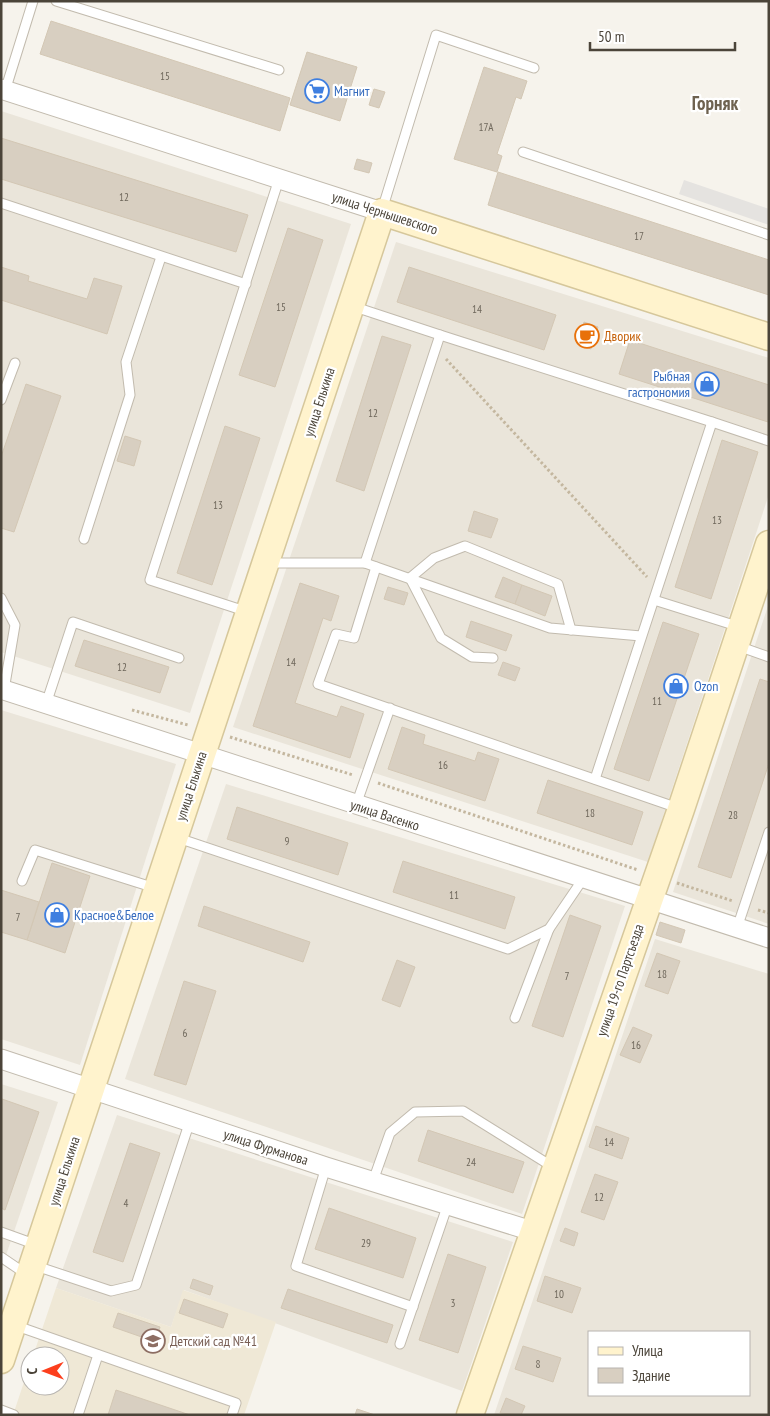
<svg xmlns="http://www.w3.org/2000/svg" width="770" height="1416" font-family="'PT Sans Narrow',sans-serif">
<style>
.residential{fill:#eae5da;fill-rule:evenodd}
.education{fill:#efe8d6}
.parking{fill:#e5e3e0}
.building{fill:#d8cfc1;stroke:#d3c7b4}
.lines{fill:none;stroke-linecap:round;stroke-linejoin:round}
.lane-casing{stroke:#c2bbae;stroke-width:11}
.street-casing{stroke:#c2bbae;stroke-width:21}
.secondary-casing{stroke:#d6c79b;stroke-width:29}
.path{stroke:#c4b79f;stroke-width:3;stroke-dasharray:2.5 2.5;stroke-linecap:butt}
.lane{stroke:#fff;stroke-width:9}
.street{stroke:#fff;stroke-width:19}
.secondary{stroke:#fff3cd;stroke-width:26}
.labels{text-anchor:middle;dominant-baseline:central;stroke-width:4.5;stroke-linejoin:round;paint-order:stroke}
.number-label{font-size:11px;fill:#6e675b}
.shop-label{font-size:14px;fill:#366cbe;stroke:#fff;text-anchor:start}
.street-label{font-size:14px;fill:#4b4439;stroke:#fff}
.food-label{font-size:14px;fill:#c56008;stroke:#fff;text-anchor:start}
.education-label{font-size:14px;fill:#785e54;stroke:#fff;text-anchor:start}
.district-label{font-size:19px;font-weight:bold;fill:#6e6250;stroke:#fff}
</style>
<rect width="100%" height="100%" fill="#f6f3ec"/>
<g class="residential">
<polygon points="1,111 351,224 190,713 1,652"/>
<polygon points="396,242 769,358 769,494 648,862 233,727"/>
<polygon points="769,603 769,924 673,892"/>
<polygon points="1,710 176,764 80,1065 1,1039"/>
<polygon points="226,784 625,906 522,1214 125,1079"/>
<path d="M655 939 769 974V1415H494ZM589 1332H749V1395H589Z"/>
<polygon points="1,1084 58,1102 1,1270"/>
<polygon points="117,1115 513,1242 462,1391 184,1290 171,1327 56,1288"/>
</g>
<polygon class="education" points="56,1288 171,1327 183,1290 276,1322 244,1415 13,1415 30,1364 30,1386 60,1386 60,1356 33,1356"/>
<polygon class="parking" points="684,180 769,209 769,225 679,194"/>
<g class="building">
<polygon points="51,21 290,98 280,131 40,54"/>
<polygon points="307,52 357,67 340,121 290,105"/>
<polygon points="484,67 527,81 521,99 516,97 497,154 502,156 497,172 454,159"/>
<polygon points="374,89 385,92 379,108 369,105"/>
<polygon points="1,138 248,215 236,252 1,179"/>
<polygon points="357,159 372,163 369,173 354,169"/>
<polygon points="498,172 769,260 769,295 488,205"/>
<polygon points="288,228 323,240 275,387 239,375"/>
<polygon points="1,267 29,276 28,281 87,299 94,278 122,286 107,334 1,300"/>
<polygon points="409,267 556,315 544,350 397,302"/>
<polygon points="584,322 598,327 591,349 577,344"/>
<polygon points="382,336 411,345 364,491 336,481"/>
<polygon points="630,340 769,385 768,422 619,374"/>
<polygon points="26,384 61,396 14,532 1,528 1,457"/>
<polygon points="225,426 260,438 212,585 177,573"/>
<polygon points="125,436 141,441 134,466 117,461"/>
<polygon points="722,440 758,452 711,599 675,587"/>
<polygon points="474,511 498,519 491,538 468,531"/>
<polygon points="503,577 522,585 515,604 495,597"/>
<polygon points="300,583 339,596 331,621 323,618 295,703 337,717 341,706 364,714 350,758 253,726"/>
<polygon points="522,585 552,596 545,616 515,604"/>
<polygon points="388,587 408,593 404,605 384,599"/>
<polygon points="471,621 512,635 506,651 466,637"/>
<polygon points="663,622 699,634 649,781 614,769"/>
<polygon points="84,640 169,667 160,693 75,666"/>
<polygon points="503,662 520,668 515,681 498,675"/>
<polygon points="760,679 769,682 769,763 731,878 698,867"/>
<polygon points="402,727 425,735 423,744 475,761 478,752 499,759 485,801 388,769"/>
<polygon points="548,780 643,812 632,845 537,813"/>
<polygon points="237,807 348,843 338,875 227,839"/>
<polygon points="403,861 515,897 505,929 393,892"/>
<polygon points="52,863 90,876 65,953 27,940"/>
<polygon points="1,890 39,902 27,940 1,932"/>
<polygon points="204,906 310,942 303,962 198,926"/>
<polygon points="570,915 601,926 563,1037 532,1026"/>
<polygon points="660,922 685,930 681,943 656,935"/>
<polygon points="657,953 680,961 668,994 645,986"/>
<polygon points="397,960 415,967 400,1007 382,1000"/>
<polygon points="184,981 216,991 186,1085 154,1075"/>
<polygon points="633,1027 652,1035 640,1063 620,1055"/>
<polygon points="2,1099 39,1112 5,1210 1,1208"/>
<polygon points="596,1126 629,1138 622,1159 589,1147"/>
<polygon points="428,1130 524,1162 513,1193 418,1161"/>
<polygon points="130,1143 160,1153 123,1262 93,1252"/>
<polygon points="595,1174 618,1182 604,1220 581,1212"/>
<polygon points="329,1208 416,1238 403,1278 315,1249"/>
<polygon points="565,1228 578,1233 574,1246 560,1241"/>
<polygon points="448,1254 486,1267 458,1353 419,1340"/>
<polygon points="545,1276 581,1288 572,1313 537,1301"/>
<polygon points="193,1279 213,1286 210,1295 190,1288"/>
<polygon points="288,1289 393,1325 387,1343 281,1308"/>
<polygon points="184,1299 228,1314 223,1328 179,1313"/>
<polygon points="118,1313 160,1327 156,1342 113,1327"/>
<polygon points="523,1346 561,1358 553,1382 515,1369"/>
<polygon points="116,1390 190,1415 108,1415"/>
<polygon points="506,1398 525,1406 521,1415 500,1413"/>
<polygon points="357,1409 375,1415 355,1415"/>
</g>
<g class="lines">
<g class="lane-casing">
<g id="lane">
<polyline points="56,1 279,70"/>
<polyline points="5,91 33,1"/>
<polyline points="523,152 769,235"/>
<polyline points="1,203 246,284"/>
<polyline points="382,210 436,35 534,68"/>
<polyline points="352,306 440,335"/>
<polyline points="1,400 15,363"/>
<polyline points="84,539 130,395 126,362 161,257"/>
<polyline points="268,563 365,563 550,628 641,636"/>
<polyline points="365,563 440,335 712,422"/>
<polyline points="376,567 354,638 336,634 318,684 678,808"/>
<polyline points="1,598 15,625 4,690"/>
<polyline points="654,600 740,627"/>
<polyline points="248,612 150,580 279,179"/>
<polyline points="738,646 769,657"/>
<polyline points="493,658 472,657 441,638 410,578 434,558 465,546 558,584 571,630"/>
<polyline points="46,704 73,622 179,658"/>
<polyline points="595,779 712,422 769,441"/>
<polyline points="356,805 390,708"/>
<polyline points="178,838 508,949 549,929 583,879"/>
<polyline points="22,881 35,850 155,888"/>
<polyline points="737,928 769,832"/>
<polyline points="515,1018 549,929"/>
<polyline points="326,1167 296,1266 413,1307"/>
<polyline points="373,1181 390,1133 415,1112 463,1111 553,1167"/>
<polyline points="1,1232 37,1245"/>
<polyline points="1,1257 26,1274"/>
<polyline points="36,1266 111,1291 136,1285 190,1121"/>
<polyline points="14,1325 236,1403 232,1415"/>
<polyline points="400,1344 448,1204"/>
<polyline points="1,1410 14,1415"/>
<polyline points="78,1415 98,1355"/>
</g>
</g>
<g class="street-casing">
<g id="street">
<polyline points="1,89 382,212"/>
<polyline points="1,689 769,938"/>
<polyline points="1,1059 326,1167 532,1231"/>
</g>
</g>
<g class="secondary-casing">
<g id="secondary">
<polyline points="1,1360 382,212 769,337"/>
<polyline points="470,1415 681,809 769,544"/>
</g>
</g>
<g class="path">
<polyline points="446,359 647,577"/>
<polyline points="132,710 188,725"/>
<polyline points="230,737 353,775"/>
<polyline points="378,783 638,870"/>
<polyline points="677,883 733,901"/>
<polyline points="758,910 769,913"/>
</g>
<use href="#lane" class="lane"/>
<use href="#street" class="street"/>
<use href="#secondary" class="secondary"/>
</g>
<defs>
<g id="supermarket-ring" transform="scale(1.25)"><circle r="9.5" fill="#fff" stroke="#3f7fe0" stroke-width="1.5"/><path d="M-6-5.5h2.5l.6 2H6L4.5 2H-2.5L-4.4-4H-6ZM-1.5 3.2a1.3 1.3 0 1 0 .1 0ZM3 3.2a1.3 1.3 0 1 0 .1 0Z" fill="#3f7fe0"/></g>
<g id="cafe-ring" transform="scale(1.25)"><circle r="9.5" fill="#fff" stroke="#e8710a" stroke-width="1.5"/><path d="M-5.5-4.5H6V0H3Q3 3.5 0 3.5H-2.5Q-5.5 3.5-5.5 0ZM3-3.2v2h1.7v-2ZM-6 4.5H4V6H-6Z" fill="#e8710a"/></g>
<g id="shop-ring" transform="scale(1.25)"><circle r="9.5" fill="#fff" stroke="#3f7fe0" stroke-width="1.5"/><path d="M-5-2.5h2.3a2.7 3.5 0 0 1 5.4 0H5L5.5 6h-11ZM-1.5-2.5h3a1.5 2.3 0 0 0-3 0Z" fill="#3f7fe0"/></g>
<g id="school-ring" transform="scale(1.25)"><circle r="9.5" fill="#fff" stroke="#8d6e63" stroke-width="1.5"/><path d="M0-5L7-2L0 1L-7-2ZM-4 1L0 2.5L4 1V4Q0 6-4 4Z" fill="#8d6e63"/></g>
</defs>
<g fill-rule="evenodd">
<use href="#supermarket-ring" x="317" y="91"/>
<use href="#cafe-ring" x="587" y="336"/>
<use href="#shop-ring" x="707" y="384"/>
<use href="#shop-ring" x="676" y="686"/>
<use href="#shop-ring" x="57" y="915"/>
<use href="#school-ring" x="153" y="1341"/>
</g>
<g class="labels">
<g class="number-label">
<text x="165" y="76">15</text>
<text x="486" y="127">17А</text>
<text x="124" y="197">12</text>
<text x="639" y="236">17</text>
<text x="281" y="307">15</text>
<text x="477" y="309">14</text>
<text x="373" y="413">12</text>
<text x="218" y="505">13</text>
<text x="717" y="520">13</text>
<text x="291" y="662">14</text>
<text x="122" y="667">12</text>
<text x="657" y="701">11</text>
<text x="443" y="765">16</text>
<text x="590" y="813">18</text>
<text x="733" y="815">28</text>
<text x="287" y="841">9</text>
<text x="454" y="895">11</text>
<text x="18" y="917">7</text>
<text x="662" y="974">18</text>
<text x="567" y="976">7</text>
<text x="185" y="1033">6</text>
<text x="636" y="1045">16</text>
<text x="609" y="1142">14</text>
<text x="471" y="1162">24</text>
<text x="599" y="1197">12</text>
<text x="126" y="1203">4</text>
<text x="366" y="1243">29</text>
<text x="559" y="1294">10</text>
<text x="453" y="1303">3</text>
<text x="538" y="1364">8</text>
</g>
<g class="shop-label">
<text x="334" y="91">Магнит</text>
<text x="690" y="376" text-anchor="end">Рыбная<tspan x="690" dy="16">гастрономия</tspan></text>
<text x="694" y="686">Ozon</text>
<text x="74" y="915">Красное&amp;Белое</text>
</g>
<g class="street-label">
<text transform="translate(385 213) rotate(18)">улица Чернышевского</text>
<text transform="translate(319 402) rotate(-72)">улица Елькина</text>
<text transform="translate(191 786) rotate(-72)">улица Елькина</text>
<text transform="translate(385 815) rotate(18)">улица Васенко</text>
<text transform="translate(620 980) rotate(-71)">улица 19-го Партсъезда</text>
<text transform="translate(266 1147) rotate(18)">улица Фурманова</text>
<text transform="translate(64 1171) rotate(-72)">улица Елькина</text>
</g>
<g class="food-label">
<text x="604" y="336">Дворик</text>
</g>
<g class="education-label">
<text x="170" y="1341">Детский сад №41</text>
</g>
<g class="district-label">
<text x="715" y="103">Горняк</text>
</g>
</g>
<rect width="770" height="1416" fill="none" stroke="#4b4439" stroke-width="5"/>
<rect x="588" y="1331" width="162" height="65" fill="#ffffff" stroke="#b7b4b0"/>
<rect x="598" y="1347" width="25" height="8" fill="#fff3cd" stroke="#b7b4b0"/>
<text x="632" y="1356" font-size="15" fill="#4b4439">Улица</text>
<rect x="598" y="1368" width="25" height="15" fill="#d8cfc1" stroke="#b7b4b0"/>
<text x="632" y="1381" font-size="15" fill="#4b4439">Здание</text>
<g transform="translate(45 1371) rotate(269)"><circle r="24" fill="#ffffff" stroke="#b7b4b0"/>
<path d="M0-4L9 19L0 12L-9 19Z" fill="#fc3f1d"/>
<text y="-8" font-size="14" font-weight="bold" text-anchor="middle" fill="#4b4439">С</text>
</g>
<path d="M590 42v8h145v-8" fill="none" stroke="#4b4439" stroke-width="2.5"/>
<text x="598" y="42" font-size="15" fill="#4b4439" stroke="#ffffff" stroke-width="4" paint-order="stroke">50 m</text>
</svg>
